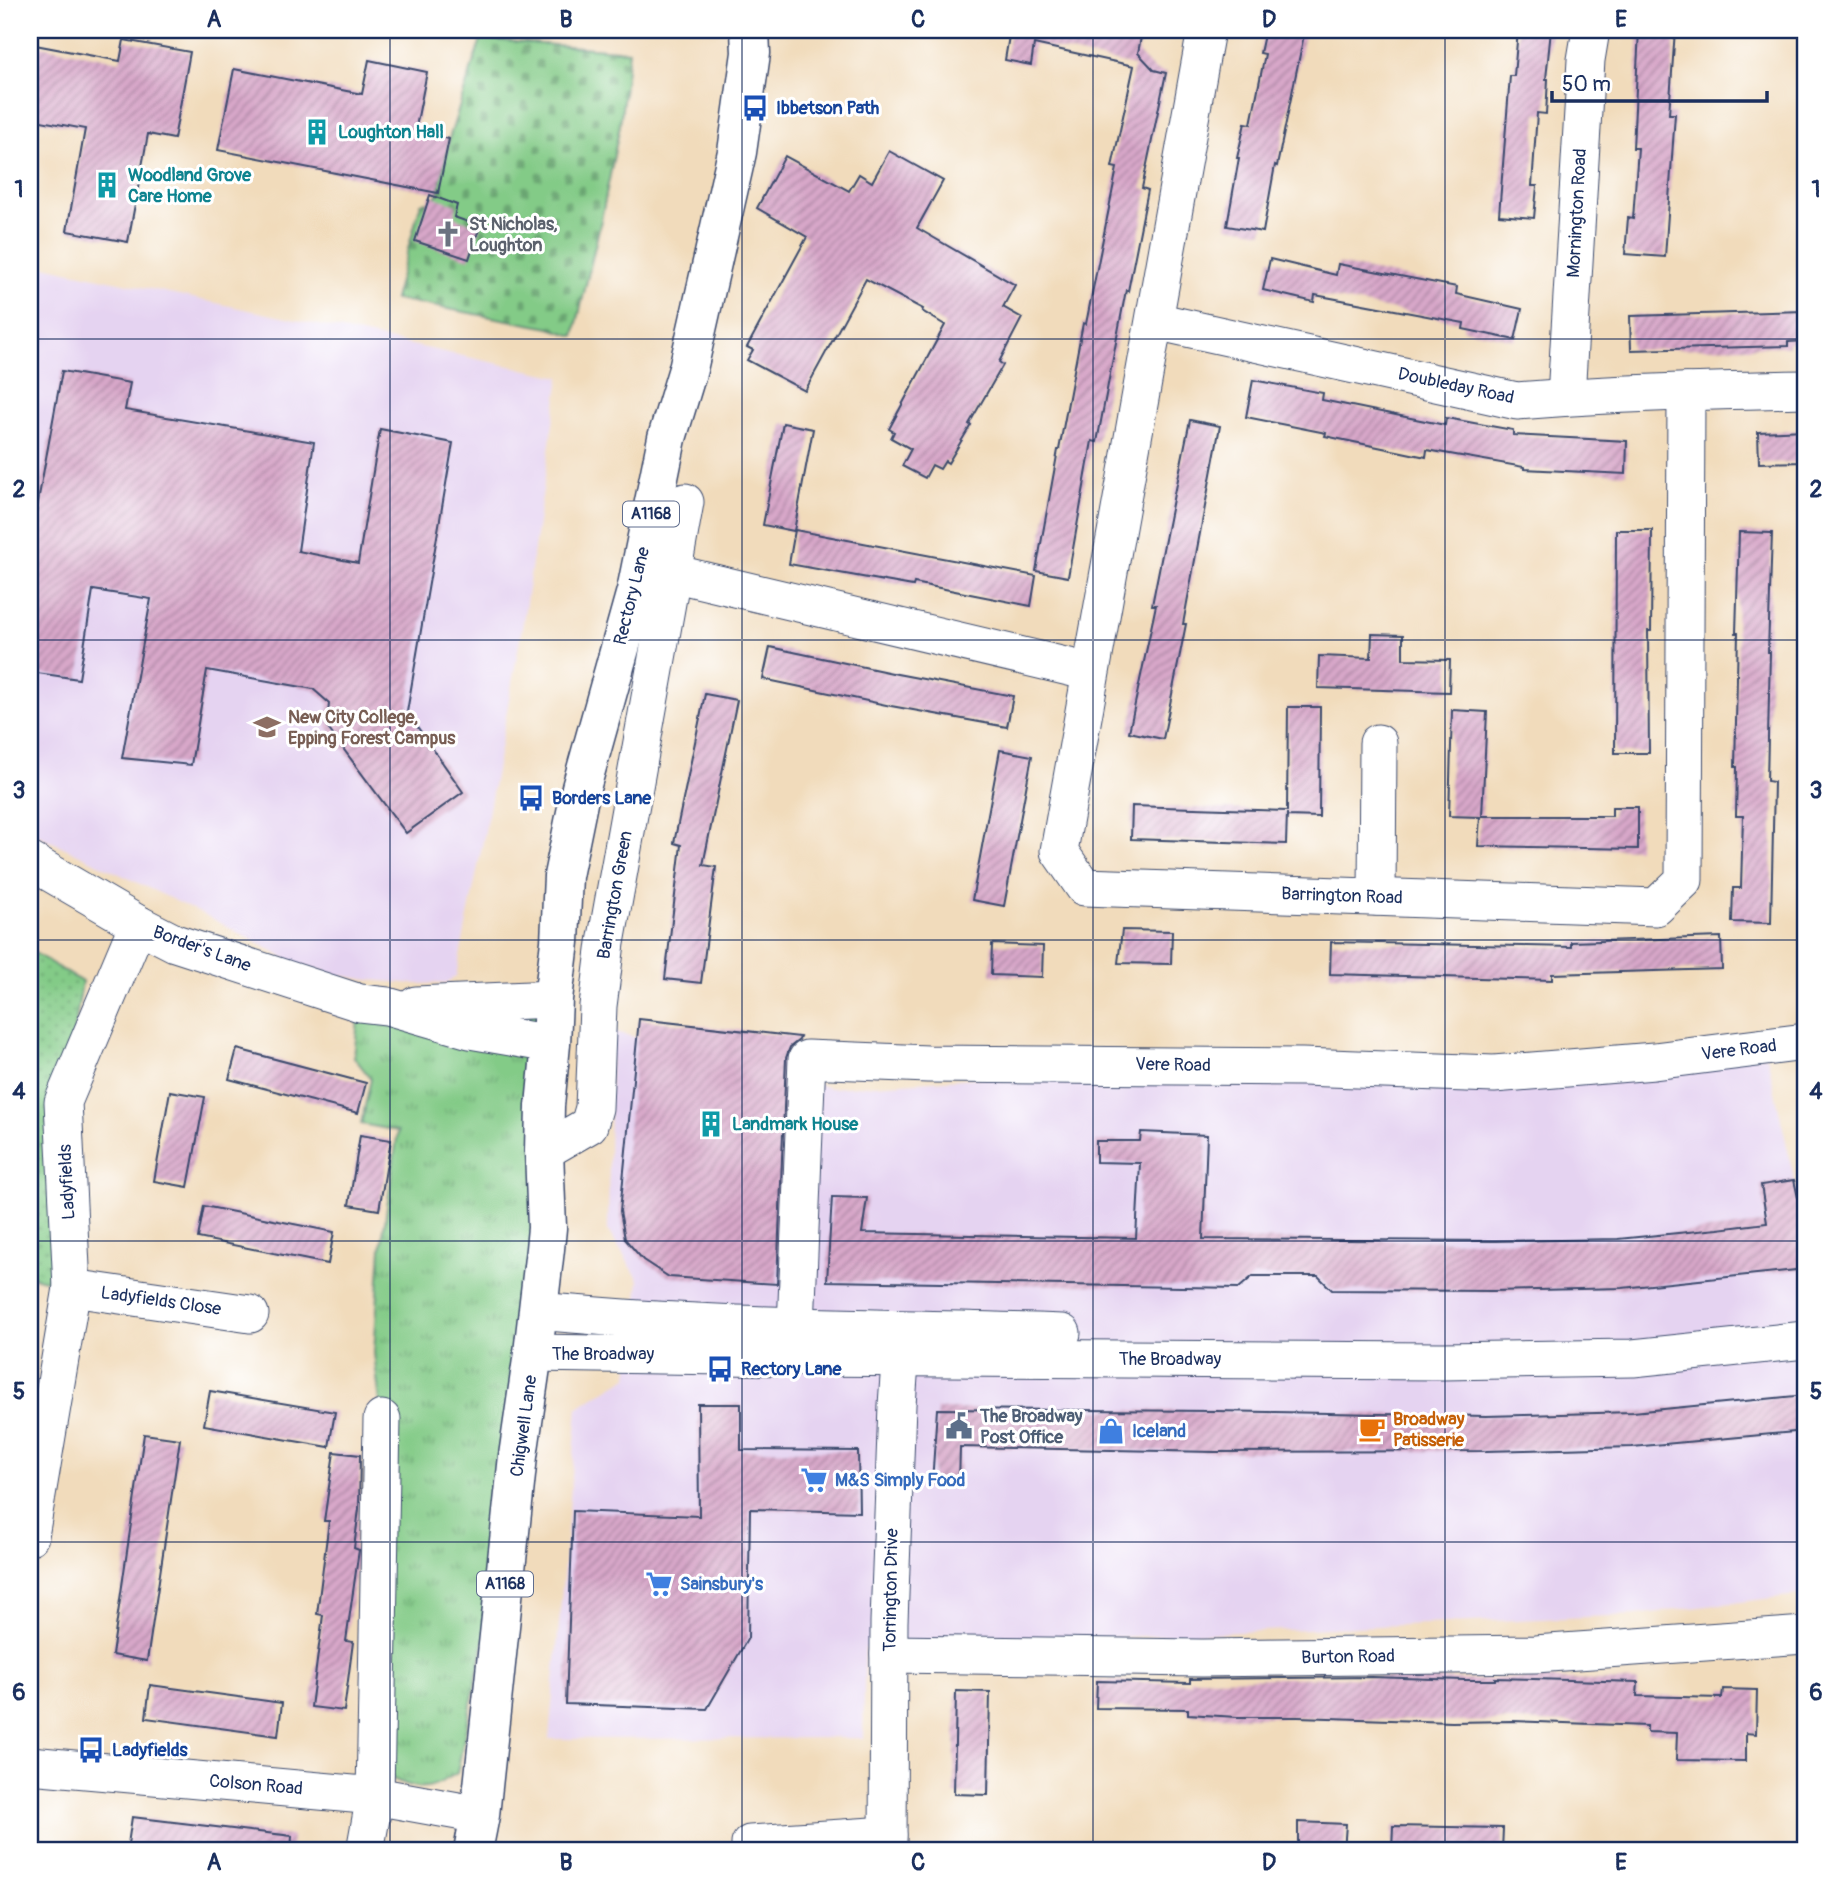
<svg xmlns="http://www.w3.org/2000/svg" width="1835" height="1881" font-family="Pangolin,sans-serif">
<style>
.built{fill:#e5d3f1}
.grass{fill:url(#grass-tufts);stroke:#4f7d72;stroke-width:2}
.cemetery{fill:url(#cemetery-stones);stroke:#4f7d72;stroke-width:2}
.park{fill:url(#park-dots);stroke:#4f7d72;stroke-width:2}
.building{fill:url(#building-hatch)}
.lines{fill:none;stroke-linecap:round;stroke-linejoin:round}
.minor-casing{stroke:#3b496c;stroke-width:39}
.major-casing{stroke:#3b496c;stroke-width:41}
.minor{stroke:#fff;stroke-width:37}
.major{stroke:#fff;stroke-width:38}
.grid{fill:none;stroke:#1b2f5e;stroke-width:2;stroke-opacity:0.55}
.labels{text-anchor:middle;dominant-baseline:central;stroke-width:6;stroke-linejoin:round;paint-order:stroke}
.shield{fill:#fff;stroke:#5f6d8e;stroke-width:2}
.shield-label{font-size:16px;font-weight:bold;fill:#1b2f5e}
.transit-label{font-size:18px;font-weight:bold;fill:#164399;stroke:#fff;text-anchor:start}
.culture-label{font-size:18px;font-weight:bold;fill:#0d838f;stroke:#fff;text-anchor:start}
.street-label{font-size:18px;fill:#1b2f5e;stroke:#fff}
.worship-label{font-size:18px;font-weight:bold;fill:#5b616d;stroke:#fff;text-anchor:start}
.education-label{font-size:18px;font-weight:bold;fill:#785e54;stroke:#fff;text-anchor:start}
.service-label{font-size:18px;font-weight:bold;fill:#4e5e75;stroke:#fff;text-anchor:start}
.food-label{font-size:18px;font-weight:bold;fill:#c56008;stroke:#fff;text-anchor:start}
.shop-label{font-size:18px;font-weight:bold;fill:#366cbe;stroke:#fff;text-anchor:start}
.neatline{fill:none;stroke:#1b2f5e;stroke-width:2.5}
.grid-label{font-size:23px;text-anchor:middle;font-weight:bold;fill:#1b2f5e}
</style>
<defs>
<pattern id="grass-tufts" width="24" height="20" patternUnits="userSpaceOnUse" patternTransform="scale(1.75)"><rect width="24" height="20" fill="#83cb87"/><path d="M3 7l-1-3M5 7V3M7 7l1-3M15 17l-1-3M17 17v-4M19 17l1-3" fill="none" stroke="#6aa572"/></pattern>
<pattern id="cemetery-stones" width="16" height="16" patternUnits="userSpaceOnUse" patternTransform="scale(1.75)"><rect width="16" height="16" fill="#83cb87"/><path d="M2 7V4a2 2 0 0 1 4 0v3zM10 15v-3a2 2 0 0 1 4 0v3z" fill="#6aa572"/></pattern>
<pattern id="park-dots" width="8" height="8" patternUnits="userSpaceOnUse" patternTransform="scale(1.75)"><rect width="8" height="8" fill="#83cb87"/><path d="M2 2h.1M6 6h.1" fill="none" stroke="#6aa572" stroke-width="1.8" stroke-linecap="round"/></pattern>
<pattern id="building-hatch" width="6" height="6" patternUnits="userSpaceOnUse" patternTransform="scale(1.75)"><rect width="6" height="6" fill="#d8a7c9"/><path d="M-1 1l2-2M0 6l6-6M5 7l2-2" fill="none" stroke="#ae88a6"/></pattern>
</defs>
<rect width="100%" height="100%" fill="#fff"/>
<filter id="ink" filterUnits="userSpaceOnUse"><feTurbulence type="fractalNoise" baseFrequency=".0143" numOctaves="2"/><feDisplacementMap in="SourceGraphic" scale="14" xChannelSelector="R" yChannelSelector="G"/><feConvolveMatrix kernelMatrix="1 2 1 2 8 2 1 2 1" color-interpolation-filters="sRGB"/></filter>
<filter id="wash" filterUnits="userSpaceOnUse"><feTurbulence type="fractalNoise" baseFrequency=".00686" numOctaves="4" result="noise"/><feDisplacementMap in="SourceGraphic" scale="28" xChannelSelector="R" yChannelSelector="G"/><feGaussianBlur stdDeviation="1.57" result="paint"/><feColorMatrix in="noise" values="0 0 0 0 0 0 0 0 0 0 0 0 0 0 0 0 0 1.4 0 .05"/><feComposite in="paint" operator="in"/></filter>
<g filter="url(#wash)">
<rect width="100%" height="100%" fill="#f1dbbb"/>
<g class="built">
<polygon points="30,263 560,377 523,622 485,831 456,976 447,983 418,984 369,980 338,975 303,965 302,967 213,919 30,831"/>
<polygon points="611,1031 831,1088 1092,1070 1767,1056 1794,1178 1805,1220 1805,1594 1635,1615 865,1648 863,1738 549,1739 578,1407 628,1377 639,1280 608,1230"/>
</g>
<path class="grass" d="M553 999 516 1484 457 1773C426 1792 421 1791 388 1777L382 1419 374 1353 381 1249 398 1131 361 1124 371 1079 354 1057 360 1003Z"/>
<polygon class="cemetery" points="481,39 629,51 620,125 601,220 574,336 550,328 394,299 421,203 431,202 438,193 449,139"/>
<polygon class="park" points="30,950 82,982 63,1102 72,1288 30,1276"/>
<g id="blocks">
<g class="building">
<polygon points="1010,30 1107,30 1141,37 1138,53 1154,70 1166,73 1142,188 1148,190 1128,291 1126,290 1097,442 1092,441 1068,577 1036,571 1058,450 1059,450 1083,323 1086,324 1117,168 1112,167 1134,66 1034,44 1031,65 1005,60"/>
<polygon points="1265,30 1305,30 1277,166 1275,165 1263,232 1227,226 1239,158 1237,158 1245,123 1251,124 1265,54 1260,53"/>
<polygon points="1518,30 1551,30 1546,79 1548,79 1546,114 1537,113 1532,186 1537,186 1534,218 1499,215 1510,76 1514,76"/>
<polygon points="1639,30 1675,30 1669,114 1675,114 1665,257 1625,254 1628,218 1633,219 1638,148 1633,148"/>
<polygon points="124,40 190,52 174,139 148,134 128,242 67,231 85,129 30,119 30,44 120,61"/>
<polygon points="369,60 427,72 415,132 449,139 438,193 218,150 234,69 362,94"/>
<polygon points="889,151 943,181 917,228 1015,285 1003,307 1022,318 999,362 1003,365 969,424 971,425 948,463 945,461 940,469 932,465 925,478 902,466 911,449 891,438 894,432 889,429 945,325 922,311 923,309 866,279 805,391 747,360 753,350 747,347 807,237 757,208 785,156 849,191 859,174 872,182"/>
<polygon points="430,195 457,205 454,217 480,226 469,259 415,241"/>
<polygon points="1270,259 1336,275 1338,264 1457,287 1456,294 1522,309 1515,340 1463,329 1464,323 1315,295 1314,302 1263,290"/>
<polygon points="1805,311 1805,341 1788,342 1788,346 1631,350 1630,316"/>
<polygon points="62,371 130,383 125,410 314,442 298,551 358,563 380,429 453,443 407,712 463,792 406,833 327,727 329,703 313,689 207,670 191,765 122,758 151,599 93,590 79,679 30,672 30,545"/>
<polygon points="1253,380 1323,393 1322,400 1445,425 1446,418 1513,430 1513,435 1627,441 1626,474 1524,469 1524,467 1427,450 1426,457 1325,436 1326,433 1246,417"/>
<polygon points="1190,420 1220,426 1183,624 1186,624 1163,739 1129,732 1156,605 1152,605 1175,489 1176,489"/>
<polygon points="783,423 813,429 794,531 763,525"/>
<polygon points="1805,430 1805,462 1759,463 1758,432"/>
<polygon points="795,530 1036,576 1031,606 914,583 913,586 789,564"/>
<polygon points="1616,530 1652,530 1651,631 1648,631 1649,753 1615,753"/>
<polygon points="1739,532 1772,533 1768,652 1770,652 1767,781 1774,782 1771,923 1732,922 1733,888 1741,888 1743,816 1736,816 1737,767 1735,767 1738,633 1736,633"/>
<polygon points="1372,634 1403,635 1403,659 1450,660 1449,692 1318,688 1319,656 1371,658"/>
<polygon points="770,647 897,674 1013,696 1007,727 891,706 763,679"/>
<polygon points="705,694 737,700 703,865 716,867 701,983 665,979 681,845 674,843"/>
<polygon points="1288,707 1320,707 1319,817 1287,816 1287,813 1286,844 1131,839 1132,806 1287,811"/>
<polygon points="1452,710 1487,712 1482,816 1612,816 1612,807 1638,807 1638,849 1478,846 1480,817 1449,816"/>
<polygon points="1000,750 1032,756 1004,906 972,900"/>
<polygon points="1122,930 1172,931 1171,964 1118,963"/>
<polygon points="1721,937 1722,969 1552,974 1552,980 1330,974 1331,942 1571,947 1571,942"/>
<polygon points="992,944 1043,946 1042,977 991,975"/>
<polygon points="639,1019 800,1037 799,1040 790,1047 786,1058 777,1284 669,1277 643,1260 625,1239 620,1211"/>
<polygon points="237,1049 366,1083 358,1113 229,1079"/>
<polygon points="170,1091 205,1097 188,1187 154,1181"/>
<polygon points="1141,1132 1207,1135 1203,1239 1495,1241 1618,1239 1718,1229 1767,1223 1761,1185 1794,1180 1805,1228 1805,1269 1622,1288 1493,1291 1332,1290 1318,1276 1253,1276 1239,1288 827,1281 832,1197 867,1198 862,1233 1136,1238 1140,1163 1096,1162 1096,1141 1140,1141"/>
<polygon points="360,1135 391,1140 379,1210 349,1205"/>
<polygon points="204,1206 334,1232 328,1264 198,1238"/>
<polygon points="210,1391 335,1412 329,1447 204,1425"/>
<polygon points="1805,1395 1805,1431 1632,1447 1486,1451 1215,1452 960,1447 959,1484 932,1483 937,1409 1216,1411 1486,1416 1633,1412"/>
<polygon points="698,1404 741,1404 741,1450 858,1451 859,1512 750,1509 748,1638 707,1709 566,1704 573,1511 699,1516"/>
<polygon points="144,1434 180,1439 147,1661 112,1655"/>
<polygon points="334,1452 360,1455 359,1509 354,1548 359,1550 346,1641 353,1642 344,1711 311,1707 323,1615 317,1614 329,1521 324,1521"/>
<polygon points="1372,1677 1464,1680 1495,1680 1495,1678 1638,1682 1637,1696 1722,1698 1723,1689 1757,1690 1756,1734 1746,1733 1746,1761 1676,1760 1677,1733 1647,1732 1647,1726 1512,1721 1452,1722 1298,1717 1237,1717 1188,1714 1188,1709 1096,1708 1097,1681 1190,1683 1190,1679"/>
<polygon points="150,1685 282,1703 278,1736 146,1718"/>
<polygon points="956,1691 990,1692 988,1795 954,1794"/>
<polygon points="132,1817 292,1836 291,1851 127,1851"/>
<polygon points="1298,1822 1346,1824 1344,1851 1298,1851"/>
<polygon points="1393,1826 1503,1828 1502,1851 1392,1851"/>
</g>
</g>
</g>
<g filter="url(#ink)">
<use href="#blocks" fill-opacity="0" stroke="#3b496c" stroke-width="2"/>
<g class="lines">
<g class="minor-casing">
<g id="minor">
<polyline points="1206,30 1059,851 1084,887 1656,907 1684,880 1686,392"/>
<path d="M1155 321 1517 401C1613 393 1709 391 1805 389"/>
<polyline points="1566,397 1586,60 1591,30"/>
<polyline points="672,573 1090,672"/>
<polyline points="30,861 138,924 175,943 360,1003 387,1006 470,1030 551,1044"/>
<polyline points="1377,897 1378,743"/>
<polyline points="416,1005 553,999"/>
<polyline points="544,1151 589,1125 594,1108 598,1006 606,943 685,502"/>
<polyline points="72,1288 250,1314"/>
<path d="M539 1311C713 1328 887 1327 1062 1333"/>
<polyline points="796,1327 807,1059 928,1064 1302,1067 1494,1074 1654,1061 1805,1042"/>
<polyline points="533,1353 794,1357 1443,1361 1633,1358 1805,1340"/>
<polyline points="30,1536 72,1288 63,1102 138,924"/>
<polyline points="889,1654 1202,1658 1535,1654 1805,1635"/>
<polyline points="30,1765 375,1796 480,1815"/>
<polyline points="750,1844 888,1835"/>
<polyline points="365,1851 375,1796 382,1419"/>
<polyline points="888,1851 889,1622 897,1405 902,1334"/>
</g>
</g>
<g class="major-casing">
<polyline id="major" points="473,1851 480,1815 518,1456 533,1353 545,1249 547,1228 544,1151 545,1106 551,1044 553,999 560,942 563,876 581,788 636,591 667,438 688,369 737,152 751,53 750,30"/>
</g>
<use href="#minor" class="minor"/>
<use href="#major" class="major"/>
</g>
</g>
<path class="grid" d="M390 30V1851M742 30V1851M1093 30V1851M1445 30V1851M30 339H1805M30 640H1805M30 940H1805M30 1241H1805M30 1542H1805"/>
<defs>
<g id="bus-bare" transform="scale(2.1)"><path d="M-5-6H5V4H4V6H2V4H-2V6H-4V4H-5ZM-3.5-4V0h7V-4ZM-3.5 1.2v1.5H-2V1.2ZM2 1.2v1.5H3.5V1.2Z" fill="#1a4fb4" stroke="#fff" stroke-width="2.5" paint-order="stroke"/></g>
<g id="building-bare" transform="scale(2.1)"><path d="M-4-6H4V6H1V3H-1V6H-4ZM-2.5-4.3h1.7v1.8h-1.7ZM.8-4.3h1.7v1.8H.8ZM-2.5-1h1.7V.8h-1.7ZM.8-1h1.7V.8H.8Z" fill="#0f9aa8" stroke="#fff" stroke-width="2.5" paint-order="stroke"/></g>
<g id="church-bare" transform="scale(2.1)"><path d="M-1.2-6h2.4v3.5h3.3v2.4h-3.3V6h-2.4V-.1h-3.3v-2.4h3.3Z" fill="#6b7280" stroke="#fff" stroke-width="2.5" paint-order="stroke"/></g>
<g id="university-bare" transform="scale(2.1)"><path d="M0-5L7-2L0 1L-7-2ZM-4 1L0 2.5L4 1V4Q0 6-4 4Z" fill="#8d6e63" stroke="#fff" stroke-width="2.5" paint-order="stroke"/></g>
<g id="civic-bare" transform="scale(2.1)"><path d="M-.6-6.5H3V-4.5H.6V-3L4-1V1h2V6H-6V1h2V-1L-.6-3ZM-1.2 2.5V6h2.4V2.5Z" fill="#5c6f8a" stroke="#fff" stroke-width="2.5" paint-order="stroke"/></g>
<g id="cafe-bare" transform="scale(2.1)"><path d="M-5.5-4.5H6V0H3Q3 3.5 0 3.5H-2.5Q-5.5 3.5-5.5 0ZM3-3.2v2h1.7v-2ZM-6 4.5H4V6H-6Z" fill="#e8710a" stroke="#fff" stroke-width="2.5" paint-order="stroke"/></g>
<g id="shop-bare" transform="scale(2.1)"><path d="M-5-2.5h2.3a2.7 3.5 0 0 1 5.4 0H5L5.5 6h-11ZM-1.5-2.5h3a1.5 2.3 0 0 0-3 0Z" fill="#3f7fe0" stroke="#fff" stroke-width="2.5" paint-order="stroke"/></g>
<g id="supermarket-bare" transform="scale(2.1)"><path d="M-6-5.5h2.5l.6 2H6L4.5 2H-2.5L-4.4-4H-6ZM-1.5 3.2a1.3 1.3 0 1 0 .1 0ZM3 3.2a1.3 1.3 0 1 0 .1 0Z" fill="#3f7fe0" stroke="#fff" stroke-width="2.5" paint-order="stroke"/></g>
</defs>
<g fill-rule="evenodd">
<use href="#bus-bare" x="755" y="108"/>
<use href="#building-bare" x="317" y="132"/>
<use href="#building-bare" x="107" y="185"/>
<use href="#church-bare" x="448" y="234"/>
<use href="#university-bare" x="267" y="727"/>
<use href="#bus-bare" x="531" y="798"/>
<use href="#building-bare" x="711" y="1124"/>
<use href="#bus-bare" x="720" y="1369"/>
<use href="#civic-bare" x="959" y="1426"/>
<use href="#cafe-bare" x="1372" y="1429"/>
<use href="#shop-bare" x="1111" y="1431"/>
<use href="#supermarket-bare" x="814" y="1480"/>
<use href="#supermarket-bare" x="659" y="1584"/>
<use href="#bus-bare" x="91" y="1750"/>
</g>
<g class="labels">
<g class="shield">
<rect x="623" y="501.5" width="56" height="25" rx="5"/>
<rect x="477" y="1571.5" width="56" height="25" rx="5"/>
</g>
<g class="shield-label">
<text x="651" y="514">A1168</text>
<text x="505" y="1584">A1168</text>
</g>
<g class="transit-label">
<text x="776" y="108">Ibbetson Path</text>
<text x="552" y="798">Borders Lane</text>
<text x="741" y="1369">Rectory Lane</text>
<text x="112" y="1750">Ladyfields</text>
</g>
<g class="culture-label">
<text x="338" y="132">Loughton Hall</text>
<text x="128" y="175">Woodland Grove<tspan x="128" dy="21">Care Home</tspan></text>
<text x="732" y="1124">Landmark House</text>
</g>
<g class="street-label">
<text transform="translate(1577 213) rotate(-87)">Mornington Road</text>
<text transform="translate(1456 386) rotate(12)">Doubleday Road</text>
<text transform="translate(632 596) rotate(-76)">Rectory Lane</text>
<text transform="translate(615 895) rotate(-80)">Barrington Green</text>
<text transform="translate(1342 896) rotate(2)">Barrington Road</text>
<text transform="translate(202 949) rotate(20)">Border's Lane</text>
<text transform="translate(1739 1050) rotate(-7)">Vere Road</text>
<text transform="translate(1173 1065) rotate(1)">Vere Road</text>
<text transform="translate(67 1182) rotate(-93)">Ladyfields</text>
<text transform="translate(161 1301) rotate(8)">Ladyfields Close</text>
<text x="603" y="1354">The Broadway</text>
<text x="1170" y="1359">The Broadway</text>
<text transform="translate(524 1426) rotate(-82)">Chigwell Lane</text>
<text transform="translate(891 1590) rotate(-89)">Torrington Drive</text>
<text transform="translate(1348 1657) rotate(-1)">Burton Road</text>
<text transform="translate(256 1785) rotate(5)">Colson Road</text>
</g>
<g class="worship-label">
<text x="469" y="224">St Nicholas,<tspan x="469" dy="21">Loughton</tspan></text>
</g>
<g class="education-label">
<text x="288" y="717">New City College,<tspan x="288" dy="21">Epping Forest Campus</tspan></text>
</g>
<g class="service-label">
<text x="980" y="1416">The Broadway<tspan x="980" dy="21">Post Office</tspan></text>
</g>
<g class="food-label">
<text x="1393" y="1419">Broadway<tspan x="1393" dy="21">Patisserie</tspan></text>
</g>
<g class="shop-label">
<text x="1132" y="1431">Iceland</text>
<text x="835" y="1480">M&amp;S Simply Food</text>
<text x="680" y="1584">Sainsbury's</text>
</g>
</g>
<rect width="1835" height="1881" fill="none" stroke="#fff" stroke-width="77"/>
<path d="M1552 91v10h215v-10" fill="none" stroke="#1b2f5e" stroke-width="3.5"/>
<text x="1562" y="91" font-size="21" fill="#1b2f5e" stroke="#ffffff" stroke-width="5" paint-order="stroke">50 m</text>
<rect x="38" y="38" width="1759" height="1804" class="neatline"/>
<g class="grid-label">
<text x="214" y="27">A</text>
<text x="566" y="27">B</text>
<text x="918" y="27">C</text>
<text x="1269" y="27">D</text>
<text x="1621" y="27">E</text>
<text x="19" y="197">1</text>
<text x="1816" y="197">1</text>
<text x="19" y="497">2</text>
<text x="1816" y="497">2</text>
<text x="19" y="798">3</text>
<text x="1816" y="798">3</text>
<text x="19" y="1099">4</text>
<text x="1816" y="1099">4</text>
<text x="19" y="1399">5</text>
<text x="1816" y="1399">5</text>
<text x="19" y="1700">6</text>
<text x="1816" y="1700">6</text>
<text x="214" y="1870">A</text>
<text x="566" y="1870">B</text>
<text x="918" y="1870">C</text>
<text x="1269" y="1870">D</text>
<text x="1621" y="1870">E</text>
</g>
</svg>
